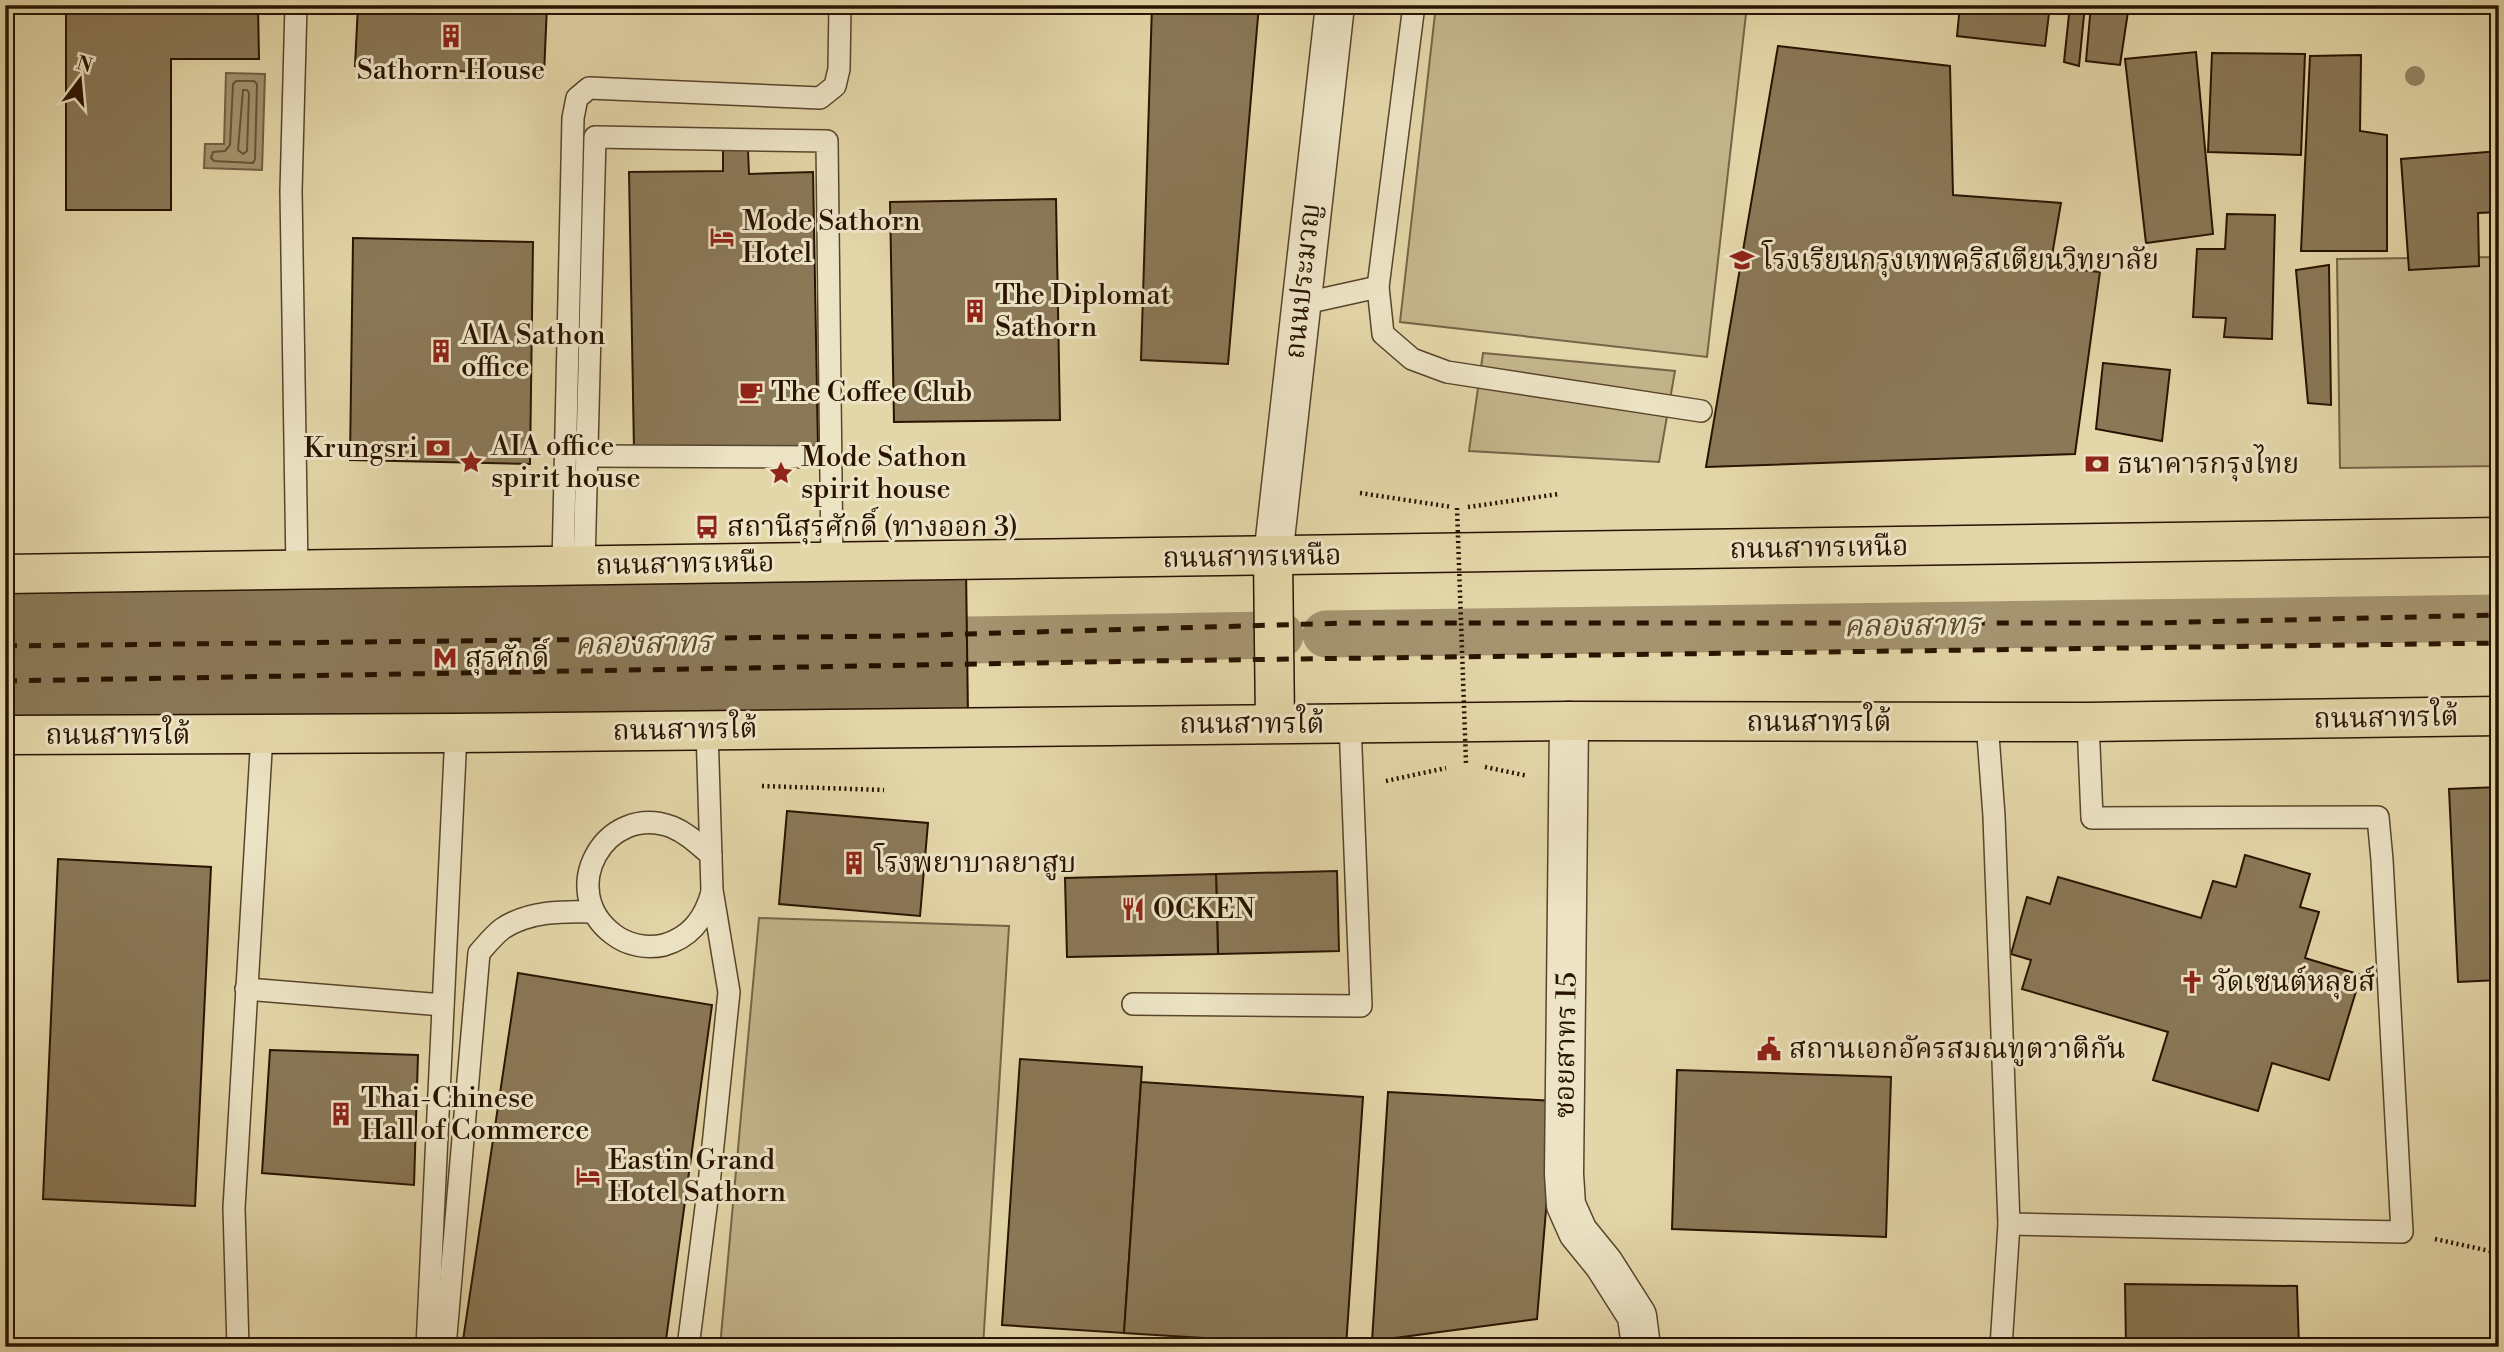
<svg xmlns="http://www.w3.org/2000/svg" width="2504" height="1352" font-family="'Libre Bodoni','Noto Serif Thai',serif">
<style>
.green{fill:#c3b58b;stroke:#766446;stroke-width:2}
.water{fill:#a4946f;stroke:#736043;stroke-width:2}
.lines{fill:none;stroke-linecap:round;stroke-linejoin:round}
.shore{stroke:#665438;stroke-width:2}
.canal{stroke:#a4946f;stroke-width:47}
.building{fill:#8a7857;stroke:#291300;stroke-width:2}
.service-casing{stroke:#58442a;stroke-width:24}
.minor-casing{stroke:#58442a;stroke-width:41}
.tertiary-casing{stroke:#58442a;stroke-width:41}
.primary-casing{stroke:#291300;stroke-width:41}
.path{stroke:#291300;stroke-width:4.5;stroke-dasharray:2 3.5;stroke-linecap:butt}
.service{stroke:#ede4c6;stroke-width:21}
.minor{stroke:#ede4c6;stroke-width:38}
.tertiary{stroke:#ede4c6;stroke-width:38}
.primary{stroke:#e3d6a8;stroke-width:38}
.rail{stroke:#291300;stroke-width:5;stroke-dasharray:12 12;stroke-linecap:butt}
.path-bridge{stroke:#291300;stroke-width:4.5;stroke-dasharray:2 3.5;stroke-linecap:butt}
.tree{fill:#968663}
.labels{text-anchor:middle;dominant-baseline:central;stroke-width:6;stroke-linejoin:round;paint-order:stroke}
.poi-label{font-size:28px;fill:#291300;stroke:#ede4c6;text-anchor:start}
.street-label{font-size:28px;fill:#291300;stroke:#ede4c6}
.water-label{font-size:30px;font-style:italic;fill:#5a472c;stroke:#ede4c6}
</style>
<rect width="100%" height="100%" fill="#e3d6a8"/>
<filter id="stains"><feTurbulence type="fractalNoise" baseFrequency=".00286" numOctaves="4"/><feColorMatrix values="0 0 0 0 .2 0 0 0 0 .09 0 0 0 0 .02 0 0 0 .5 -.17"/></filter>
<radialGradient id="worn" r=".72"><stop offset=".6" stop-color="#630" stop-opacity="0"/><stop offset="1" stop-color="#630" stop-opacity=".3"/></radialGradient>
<g class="green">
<polygon points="1436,5 1747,5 1707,357 1400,322"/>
<polygon points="2499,257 2499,466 2340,468 2337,259"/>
<polygon points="1483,353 1675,371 1659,462 1469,451"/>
<polygon points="759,918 1009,926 983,1347 720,1347"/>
</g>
<polygon class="water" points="226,73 265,74 262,170 204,168 205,144 224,144"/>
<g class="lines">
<g class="shore">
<polygon points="236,81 254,81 257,84 255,159 253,163 214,161 211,158 213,152 225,151 230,145 233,84"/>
<polygon points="243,90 247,90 249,93 247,151 243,154 238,150"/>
</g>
<g class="canal">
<polyline points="1326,634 2499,618"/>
<polyline points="902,641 1280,635"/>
</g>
</g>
<g class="building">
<polygon points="66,5 258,5 259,59 171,59 171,210 66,210"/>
<polygon points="358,5 547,5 544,75 355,66"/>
<polygon points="1152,5 1259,5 1228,364 1141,360"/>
<polygon points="1960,5 2050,5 2045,46 1957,36"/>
<polygon points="2070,5 2085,5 2079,66 2064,62"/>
<polygon points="2091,5 2129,5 2120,65 2086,61"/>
<polygon points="1778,46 1950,66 1953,195 2061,203 2050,267 2100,272 2075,454 1706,467"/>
<polygon points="2196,52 2213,234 2146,243 2125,59"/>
<polygon points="2212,53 2305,54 2301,155 2208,152"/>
<polygon points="2361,55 2360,131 2387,135 2387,251 2301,251 2310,56"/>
<polygon points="723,150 748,150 749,174 813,172 818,447 634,450 629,172 723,171"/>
<polygon points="2499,151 2499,212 2478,213 2479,266 2409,270 2401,159"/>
<polygon points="1056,199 1060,420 894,422 890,202"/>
<polygon points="2227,214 2275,215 2272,339 2224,337 2226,318 2193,317 2197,249 2225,249"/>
<polygon points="353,238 533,242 530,464 350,460"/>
<polygon points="2329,265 2331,405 2308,403 2296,270"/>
<polygon points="2103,363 2170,370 2162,441 2096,429"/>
<polygon points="966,567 968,717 5,730 5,586"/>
<polygon points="2499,787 2499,980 2458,982 2449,789"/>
<polygon points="787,811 928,823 920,916 779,904"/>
<polygon points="2245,855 2310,874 2300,907 2319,912 2305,958 2361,975 2329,1080 2272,1063 2258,1111 2153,1080 2168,1032 2022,989 2031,960 2011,954 2027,897 2050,904 2058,877 2201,918 2213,881 2236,887"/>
<polygon points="58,859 211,867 195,1206 43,1199"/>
<polygon points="1337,871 1339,951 1218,954 1216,874"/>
<polygon points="1216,874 1218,954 1067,957 1065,878"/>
<polygon points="518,973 712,1005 665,1347 462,1347"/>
<polygon points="270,1050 418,1055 414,1185 262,1173"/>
<polygon points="1020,1059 1142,1067 1124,1333 1002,1325"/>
<polygon points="1677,1070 1891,1077 1886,1237 1672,1229"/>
<polygon points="1141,1082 1363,1097 1346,1347 1124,1333"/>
<polygon points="2495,1088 2499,1088 2499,1207"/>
<polygon points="1388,1092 1555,1101 1537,1319 1372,1341"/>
<polygon points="2125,1284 2297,1286 2299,1347 2126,1347"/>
</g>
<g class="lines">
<g class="service-casing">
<g id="service">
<polyline points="296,5 291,191 297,569"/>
<polyline points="1414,5 1378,287 1383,334 1412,359 1447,372 1701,411"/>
<polyline points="1301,304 1378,287"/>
<polyline points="586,456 831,457"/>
<polyline points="563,565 573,118 577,98 589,88 820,98 835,86 839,69 840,5"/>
<polyline points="584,565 595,137 827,141 832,562"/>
<polyline points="1987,722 1994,816 2009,1224 2001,1347"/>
<path d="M711 855C698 844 687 833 672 827 605 802 556 891 613 934 627 945 647 949 664 945 691 937 705 918 712 892"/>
<polyline points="246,989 443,1005"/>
<polyline points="1133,1004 1361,1006 1350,723"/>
<polyline points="2009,1224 2402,1232 2382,860 2378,817 2092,818 2088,722"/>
<polyline points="238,1347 234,1208 262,734"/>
<polyline points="427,1347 456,733"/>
<path d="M445 1347 479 953C486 945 494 935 502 929 528 911 563 911 593 912"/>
<polyline points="688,1347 709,1184 729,992 712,890 707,730"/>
</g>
</g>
<g class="minor-casing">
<polyline id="minor" points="1569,721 1564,1174 1566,1205 1578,1232 1604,1264 1637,1316 1641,1347"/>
</g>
<g class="tertiary-casing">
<polyline id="tertiary" points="1273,557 1335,5"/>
</g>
<g class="primary-casing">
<g id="primary">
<polyline points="1273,557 1275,723"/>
<polyline points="5,574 2499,537"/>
<polyline points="5,735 456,733 1569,721 2088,722 2499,716"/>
</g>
</g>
<g class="path">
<polyline points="1360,493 1452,507"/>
<polyline points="1468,507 1559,494"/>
<polyline points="1485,767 1528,776"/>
<polyline points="1386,781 1446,768"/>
<polyline points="762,786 884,790"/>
<polyline points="2435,1239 2499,1253"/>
</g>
<use href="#service" class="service"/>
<use href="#minor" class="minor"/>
<use href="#tertiary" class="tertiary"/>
<use href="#primary" class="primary"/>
<g class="rail">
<polyline points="5,646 895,636 1347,623 2150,623 2499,615"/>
<polyline points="5,681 1145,661 2499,643"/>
</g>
<polyline class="path-bridge" points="1457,508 1466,763"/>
</g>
<circle class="tree" cx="2415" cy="76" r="10"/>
<defs>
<g id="building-bare" transform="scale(1.89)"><path d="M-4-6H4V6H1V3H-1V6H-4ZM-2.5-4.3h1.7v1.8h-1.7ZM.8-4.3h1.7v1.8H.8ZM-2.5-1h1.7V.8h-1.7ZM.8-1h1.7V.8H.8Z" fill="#8f2418" stroke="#ede4c6" stroke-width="2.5" paint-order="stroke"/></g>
<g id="hotel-bare" transform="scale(1.89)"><path d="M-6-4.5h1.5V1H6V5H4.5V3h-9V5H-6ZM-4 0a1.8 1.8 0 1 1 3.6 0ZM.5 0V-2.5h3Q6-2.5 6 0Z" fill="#8f2418" stroke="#ede4c6" stroke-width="2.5" paint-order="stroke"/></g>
<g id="school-bare" transform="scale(1.89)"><path d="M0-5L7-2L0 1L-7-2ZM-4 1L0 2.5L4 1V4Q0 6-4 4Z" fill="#8f2418" stroke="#ede4c6" stroke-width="2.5" paint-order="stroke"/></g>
<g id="cafe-bare" transform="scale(1.89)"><path d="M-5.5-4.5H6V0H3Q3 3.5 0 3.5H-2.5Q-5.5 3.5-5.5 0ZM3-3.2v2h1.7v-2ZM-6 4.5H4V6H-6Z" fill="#8f2418" stroke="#ede4c6" stroke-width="2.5" paint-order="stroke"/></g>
<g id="bank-bare" transform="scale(1.89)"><path d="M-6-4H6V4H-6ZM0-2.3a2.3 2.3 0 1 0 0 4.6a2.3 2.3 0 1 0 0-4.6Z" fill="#8f2418" stroke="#ede4c6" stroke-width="2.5" paint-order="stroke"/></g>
<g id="sight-bare" transform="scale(1.89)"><path d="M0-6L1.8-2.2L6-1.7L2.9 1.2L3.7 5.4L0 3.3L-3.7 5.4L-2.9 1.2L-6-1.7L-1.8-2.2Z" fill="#8f2418" stroke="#ede4c6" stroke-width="2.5" paint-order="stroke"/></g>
<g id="bus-bare" transform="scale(1.89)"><path d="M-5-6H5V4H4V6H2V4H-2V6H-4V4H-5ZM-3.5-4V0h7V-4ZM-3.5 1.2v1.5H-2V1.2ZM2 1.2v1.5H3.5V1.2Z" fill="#8f2418" stroke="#ede4c6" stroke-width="2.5" paint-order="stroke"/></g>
<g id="metro-bare" transform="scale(1.89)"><path d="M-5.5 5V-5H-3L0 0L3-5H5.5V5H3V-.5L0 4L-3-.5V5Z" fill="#8f2418" stroke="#ede4c6" stroke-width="2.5" paint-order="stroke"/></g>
<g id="restaurant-bare" transform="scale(1.89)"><path d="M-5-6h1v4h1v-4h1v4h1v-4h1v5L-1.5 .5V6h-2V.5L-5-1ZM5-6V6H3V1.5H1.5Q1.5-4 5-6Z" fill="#8f2418" stroke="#ede4c6" stroke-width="2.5" paint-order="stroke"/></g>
<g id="church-bare" transform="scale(1.89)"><path d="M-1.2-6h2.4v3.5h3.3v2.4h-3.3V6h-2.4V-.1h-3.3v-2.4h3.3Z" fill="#8f2418" stroke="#ede4c6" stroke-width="2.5" paint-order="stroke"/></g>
<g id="civic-bare" transform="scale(1.89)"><path d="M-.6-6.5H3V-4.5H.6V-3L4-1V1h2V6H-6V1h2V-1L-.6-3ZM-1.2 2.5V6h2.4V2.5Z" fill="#8f2418" stroke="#ede4c6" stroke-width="2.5" paint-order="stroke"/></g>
</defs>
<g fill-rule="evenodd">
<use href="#building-bare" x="451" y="36"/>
<use href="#hotel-bare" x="722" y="237"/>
<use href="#school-bare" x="1742" y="260"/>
<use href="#building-bare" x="975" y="311"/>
<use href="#building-bare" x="441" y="351"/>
<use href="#cafe-bare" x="751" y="392"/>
<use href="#bank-bare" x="438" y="448"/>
<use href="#sight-bare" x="471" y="462"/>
<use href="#bank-bare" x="2097" y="464"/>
<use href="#sight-bare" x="781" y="473"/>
<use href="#bus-bare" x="707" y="527"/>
<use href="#metro-bare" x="445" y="658"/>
<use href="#building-bare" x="854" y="863"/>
<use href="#restaurant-bare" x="1133" y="909"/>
<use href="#church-bare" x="2192" y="982"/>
<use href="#civic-bare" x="1769" y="1049"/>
<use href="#building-bare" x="341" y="1114"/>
<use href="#hotel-bare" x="588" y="1176"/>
</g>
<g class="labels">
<g class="poi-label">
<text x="451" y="70" text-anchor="middle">Sathorn House</text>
<text x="742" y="221">Mode Sathorn<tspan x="742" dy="32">Hotel</tspan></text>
<text x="1762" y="260">โรงเรียนกรุงเทพคริสเตียนวิทยาลัย</text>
<text x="995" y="295">The Diplomat<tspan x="995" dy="32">Sathorn</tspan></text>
<text x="461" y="335">AIA Sathon<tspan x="461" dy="32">office</tspan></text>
<text x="771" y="392">The Coffee Club</text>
<text x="491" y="446">AIA office<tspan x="491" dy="32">spirit house</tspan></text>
<text x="418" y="448" text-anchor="end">Krungsri</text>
<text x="801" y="457">Mode Sathon<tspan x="801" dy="32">spirit house</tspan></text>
<text x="2117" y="464">ธนาคารกรุงไทย</text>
<text x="727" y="527">สถานีสุรศักดิ์ (ทางออก 3)</text>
<text x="465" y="658">สุรศักดิ์</text>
<text x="874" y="863">โรงพยาบาลยาสูบ</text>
<text x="1153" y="909">OCKEN</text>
<text x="2212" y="982">วัดเซนต์หลุยส์</text>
<text x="1789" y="1049">สถานเอกอัครสมณทูตวาติกัน</text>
<text x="361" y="1098">Thai-Chinese<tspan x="361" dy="32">Hall of Commerce</tspan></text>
<text x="608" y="1160">Eastin Grand<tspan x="608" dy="32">Hotel Sathorn</tspan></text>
</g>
<g class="street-label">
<text transform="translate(1303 281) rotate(-84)">ถนนประมวญ</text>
<text transform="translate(1819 548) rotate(-1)">ถนนสาทรเหนือ</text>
<text transform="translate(1252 557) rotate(-1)">ถนนสาทรเหนือ</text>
<text transform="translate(685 564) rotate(-1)">ถนนสาทรเหนือ</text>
<text transform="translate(2386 718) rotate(-1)">ถนนสาทรใต้</text>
<text x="1819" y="722">ถนนสาทรใต้</text>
<text x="1252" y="724">ถนนสาทรใต้</text>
<text transform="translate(685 730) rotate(-1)">ถนนสาทรใต้</text>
<text x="118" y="735">ถนนสาทรใต้</text>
<text transform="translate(1566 1045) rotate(-89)">ซอยสาทร 15</text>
</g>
<g class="water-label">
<text transform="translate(1912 626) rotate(-1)">คลองสาทร</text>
<text transform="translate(643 644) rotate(-1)">คลองสาทร</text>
</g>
</g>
<rect width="2504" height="1352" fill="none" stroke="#e3d6a8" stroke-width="28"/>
<rect x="7" y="7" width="2490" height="1338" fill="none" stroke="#291300" stroke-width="3.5"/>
<rect x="14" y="14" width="2476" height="1324" fill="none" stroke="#291300" stroke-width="2"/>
<g transform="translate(80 80) rotate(16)" stroke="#ede4c6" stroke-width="5" paint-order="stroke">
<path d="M0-5L12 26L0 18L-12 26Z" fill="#291300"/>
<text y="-10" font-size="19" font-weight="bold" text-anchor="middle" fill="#291300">N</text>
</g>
<rect width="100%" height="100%" filter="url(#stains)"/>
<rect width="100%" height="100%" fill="url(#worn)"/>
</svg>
